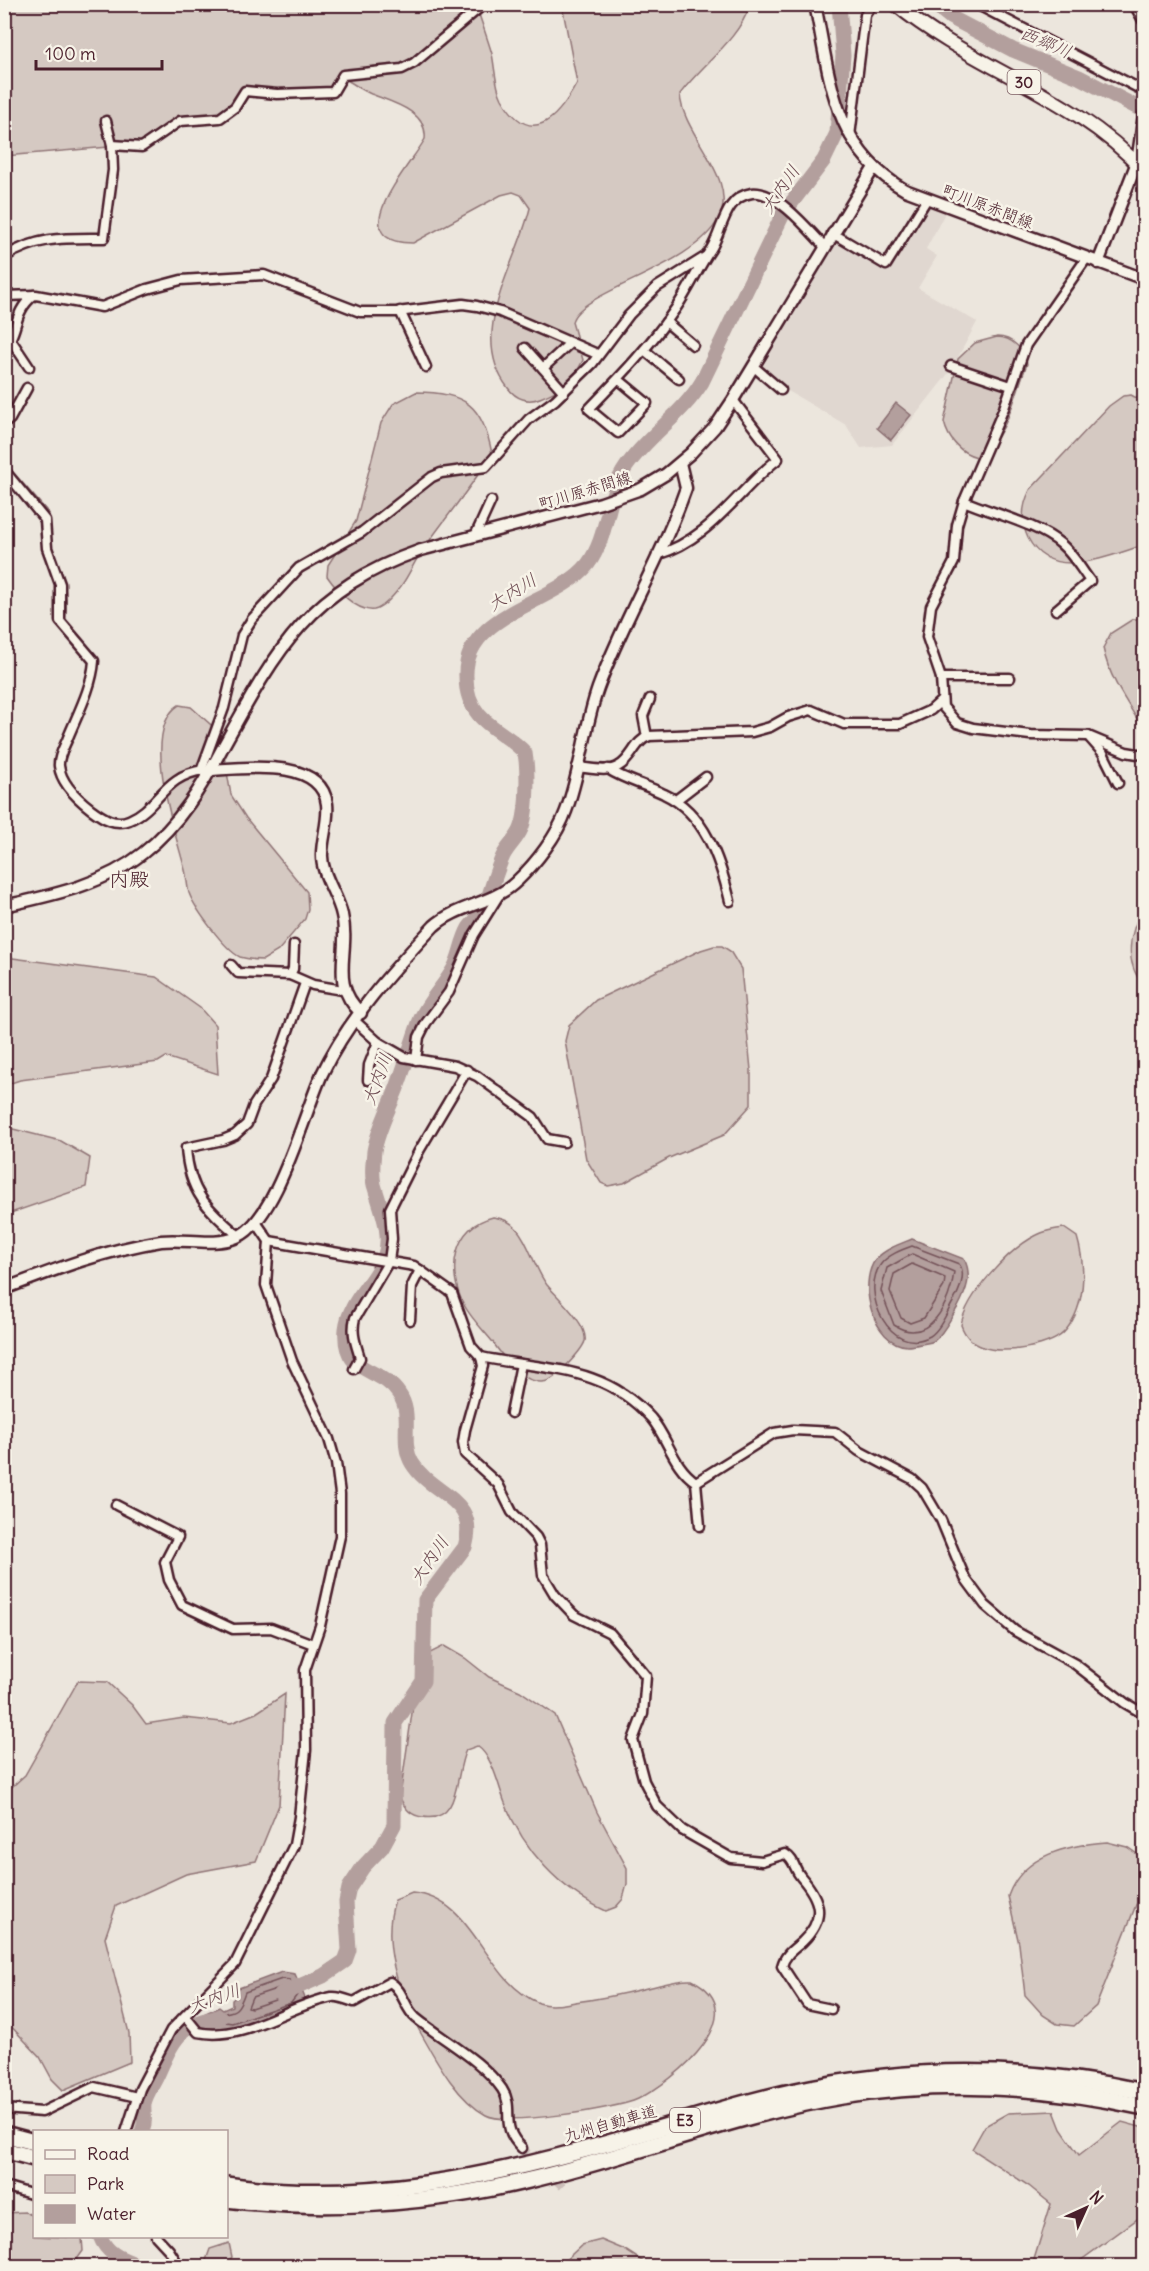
<svg xmlns="http://www.w3.org/2000/svg" width="1149" height="2271" font-family="Delius,'Klee One',sans-serif">
<style>
.built{fill:#e0d7d0}
.green{fill:#d5c9c2;stroke:#907476;stroke-width:1.5}
.water{fill:#b39f9d;stroke:#896c6f;stroke-width:1.5}
.lines{fill:none;stroke-linecap:round;stroke-linejoin:round}
.shore{stroke:#745259;stroke-width:1.5}
.stream{stroke:#896c6f;stroke-width:2}
.river{stroke:#b39f9d;stroke-width:15}
.street-tunnel{stroke:#ccbeb9;stroke-width:8;stroke-dasharray:8 4;stroke-linecap:butt}
.street-casing{stroke:#4a1f2b;stroke-width:13}
.secondary-casing{stroke:#4a1f2b;stroke-width:15}
.primary-casing{stroke:#4a1f2b;stroke-width:16}
.highway-casing{stroke:#4a1f2b;stroke-width:20}
.street{stroke:#f7f3e8;stroke-width:8}
.secondary{stroke:#f7f3e8;stroke-width:10}
.primary{stroke:#f7f3e8;stroke-width:12}
.highway{stroke:#f7f3e8;stroke-width:15}
.labels{text-anchor:middle;dominant-baseline:central;stroke-width:5;stroke-linejoin:round;paint-order:stroke}
.shield{fill:#f7f3e8;stroke:#7e5f64;stroke-width:1.5}
.shield-label{font-size:15px;font-weight:bold;fill:#4a1f2b}
.street-label{font-size:16px;fill:#4a1f2b;stroke:#f7f3e8}
.water-label{font-size:18px;font-style:italic;fill:#6f4c53;stroke:#f7f3e8}
.quarter-label{font-size:20px;fill:#4a1f2b;stroke:#f7f3e8}
</style>
<rect width="100%" height="100%" fill="#ece6dd"/>
<filter id="ink" filterUnits="userSpaceOnUse"><feTurbulence type="fractalNoise" baseFrequency=".0167" numOctaves="2"/><feDisplacementMap in="SourceGraphic" scale="12" xChannelSelector="R" yChannelSelector="G"/><feConvolveMatrix kernelMatrix="1 2 1 2 8 2 1 2 1" color-interpolation-filters="sRGB"/></filter>
<g filter="url(#ink)">
<polygon class="built" points="930,206 946,211 926,249 937,256 918,288 977,322 951,370 892,445 861,448 846,425 783,388 764,373 762,368 837,240 886,269 926,208"/>
<g class="green">
<path d="M4 5H476C481 21 487 37 492 54 495 68 495 86 502 99 530 148 557 120 577 83L562 5H750C738 41 702 64 680 94 682 135 739 178 719 218 694 268 579 291 572 322L583 360C574 380 561 390 540 398 528 403 516 399 508 388 466 334 517 264 530 208L521 195 513 192 501 195 413 243C338 243 411 165 425 139 428 111 391 102 371 94 362 90 354 84 345 79L337 95 284 97 246 93 232 116 208 123 178 124 147 149 138 151 109 147 5 156Z"/>
<path d="M997 337C1012 337 1025 350 1027 364 1015 393 1007 441 977 457 960 453 948 439 944 422L958 359 975 343Z"/>
<path d="M416 392C465 392 483 405 492 454 471 487 447 516 425 547 415 559 410 574 401 586 395 594 384 608 374 610 356 612 336 589 327 576L328 565 356 521 381 423 393 404Z"/>
<path d="M1131 395 1144 402V545C1107 556 1051 583 1028 538 1020 521 1022 506 1030 490L1109 406 1123 396Z"/>
<path d="M1133 619H1144V730C1128 704 1109 678 1103 648L1111 633Z"/>
<path d="M179 705 191 707 220 733 231 795 246 818 307 892 308 909 305 919 278 951 263 960C255 960 247 959 240 957 225 950 195 909 189 893 187 886 187 878 185 870 176 834 139 730 179 705Z"/>
<path d="M1144 907V986C1123 961 1129 932 1144 907Z"/>
<polygon points="714,946 722,946 730,951 741,969 751,1070 751,1105 724,1135 669,1158 624,1183 608,1186 601,1183 586,1159 565,1041 569,1025 596,1000 701,950"/>
<polygon points="5,957 156,977 200,1008 215,1025 218,1074 166,1057 158,1062 20,1080 5,1085"/>
<polygon points="5,1127 61,1141 90,1158 86,1187 5,1215"/>
<path d="M493 1217C504 1219 510 1221 517 1229 530 1244 534 1268 547 1285 557 1297 588 1324 585 1341 582 1351 567 1365 559 1373 553 1379 544 1384 535 1381 518 1378 501 1354 492 1341 483 1330 471 1318 464 1305 446 1271 453 1227 493 1217Z"/>
<path d="M1064 1228 1077 1237C1086 1267 1086 1305 1066 1330 1053 1347 1002 1355 983 1347 971 1343 965 1336 961 1325 966 1295 1010 1248 1037 1235 1046 1230 1055 1229 1064 1228Z"/>
<path d="M444 1646 465 1658 489 1677 520 1691 555 1715 597 1812 627 1868V1884L623 1899 616 1907 606 1911C559 1889 524 1851 505 1803 498 1785 493 1757 477 1746L466 1750C454 1774 462 1823 423 1817 411 1816 404 1808 400 1797L419 1664 426 1655Z"/>
<polygon points="78,1681 107,1682 132,1705 146,1724 184,1718 231,1723 256,1713 285,1694 279,1805 256,1861 186,1874 116,1906 105,1938 129,2033 130,2062 63,2090 52,2079 40,2057 5,2020 4,1794 25,1775"/>
<path d="M1107 1842 1127 1847 1144 1859V1895L1136 1905 1096 2006 1074 2026 1057 2024 1043 2015 1025 1995 1019 1944 1008 1896C1023 1854 1069 1845 1107 1842Z"/>
<path d="M412 1893C476 1898 482 1979 539 2003 550 2007 564 2004 575 2002 600 1999 623 1994 647 1988 661 1985 678 1979 692 1980 758 2013 673 2082 638 2099 617 2109 505 2126 486 2115 456 2099 435 2058 419 2030 398 1994 381 1941 395 1900Z"/>
<polygon points="1054,2111 1061,2129 1079,2155 1122,2122 1144,2128 1144,2214 1073,2266 1032,2266 1051,2204 1029,2186 972,2149 985,2126 1008,2113"/>
<polygon points="25,2212 34,2216 34,2236 82,2238 83,2251 72,2266 5,2266 5,2213"/>
<polygon points="601,2240 625,2250 650,2266 559,2266 582,2245"/>
<polygon points="229,2243 232,2257 225,2266 204,2266 210,2249"/>
</g>
<g class="water">
<polygon points="896,403 911,415 891,440 877,428"/>
<path d="M912 1239 964 1259C973 1275 966 1292 958 1307 951 1317 944 1333 934 1341 930 1343 925 1343 921 1344 916 1345 911 1346 907 1346 873 1344 857 1283 876 1259 885 1249 900 1244 912 1239Z"/>
<polygon points="282,1972 295,1974 305,1998 295,2008 233,2029 203,2030 199,2016 219,2007 223,2010 232,2006 232,2000 237,1996 236,1989"/>
</g>
<g class="lines">
<g class="shore">
<path d="M912 1246 959 1264C967 1274 959 1292 953 1302 947 1312 940 1330 930 1336 891 1358 859 1293 881 1264 888 1255 901 1250 912 1246Z"/>
<path d="M912 1254 954 1272C951 1302 929 1347 894 1325L881 1291 887 1268Z"/>
<polygon points="912,1264 945,1278 944,1286 924,1318 910,1323 901,1318 890,1291 894,1274"/>
<path d="M282 1979 290 1980 297 1995 291 2003 232 2023 212 2020 213 2016C232 2009 236 2018 245 1992Z"/>
<polygon points="282,1987 286,1988 287,1996 251,2008 248,2007 252,1997"/>
</g>
<g class="stream">
<polyline points="4,462 49,514"/>
<polyline points="50,523 51,543"/>
<path d="M51 549C62 571 69 593 65 618"/>
</g>
<g class="river">
<polyline points="934,4 950,17 1013,50 1079,77 1144,111"/>
<path d="M281 1994 323 1976 345 1961 349 1950 346 1902 349 1888 363 1867 382 1847 394 1825 395 1723 423 1681 425 1600 465 1547C480 1498 432 1496 412 1463 399 1441 414 1415 399 1394 380 1365 342 1376 346 1329 349 1301 374 1283 384 1258 393 1235 381 1209 375 1188 371 1177 373 1162 374 1151 378 1129 389 1109 397 1088 405 1066 411 1045 419 1023 426 1003 445 986 455 966 461 954 462 940 469 928 473 922 480 917 483 911 491 893 495 873 503 856 508 846 517 839 521 829 528 812 528 770 525 753 512 738 492 730 479 715 470 704 466 690 466 677 463 612 557 604 588 564 609 536 606 495 626 467 648 435 682 415 702 382L783 214 824 160 837 133 843 55 839 4"/>
<path d="M142 2132C147 2120 143 2116 144 2104 145 2096 152 2086 156 2078 171 2045 179 2020 220 2018"/>
<path d="M100 2236C107 2255 122 2259 140 2266"/>
</g>
<polyline class="street-tunnel" points="522,2148 564,2188"/>
<g class="street-casing">
<g id="street">
<polyline points="976,4 1144,91"/>
<polyline points="850,136 865,15 872,4"/>
<polyline points="112,145 142,147 180,121 220,118 235,107 245,91 277,94 333,92 343,75 402,69 414,63 484,4"/>
<polyline points="832,233 886,265 927,199"/>
<path d="M4 257C39 236 65 238 104 238L113 170 112 145 106 121"/>
<polyline points="1086,259 1026,345 1004,408 964,501 957,525 954,562 931,606 927,637 941,678 943,707 957,723 973,728 1030,735 1088,736 1126,752 1144,755"/>
<polyline points="4,296 36,295 102,307 147,289 181,280 264,275 360,312 397,312 463,304 477,306 500,312 597,354"/>
<polyline points="400,311 426,367"/>
<polyline points="666,322 693,345"/>
<polyline points="11,340 29,367"/>
<path d="M4 346C20 332 11 314 34 295"/>
<polyline points="525,348 564,392"/>
<polyline points="644,350 679,379"/>
<polyline points="753,366 781,390"/>
<polyline points="951,366 1011,386"/>
<polyline points="543,368 569,344"/>
<path d="M618 379 647 403 618 433 589 409C620 377 651 345 676 308 689 289 698 268 711 249 723 230 724 197 752 193 776 190 809 230 824 246"/>
<polyline points="4,424 10,419 27,388"/>
<path d="M4 470 45 520 47 548 60 584V621L94 661C92 688 77 715 67 740 64 747 58 757 59 766 61 783 78 799 91 809 103 818 115 826 129 820 159 808 163 775 204 770"/>
<path d="M964 501C994 514 1038 524 1061 544 1073 554 1081 569 1090 581L1056 610"/>
<polyline points="475,536 491,501"/>
<path d="M657 555C711 539 736 492 778 459L733 400"/>
<polyline points="941,678 1010,678"/>
<polyline points="1088,736 1103,753 1118,783"/>
<polyline points="647,737 643,716 650,699"/>
<path d="M577 767C589 768 609 773 619 766 632 759 635 741 649 736L752 732 770 727 788 717 811 710 844 724H900L931 710 942 700"/>
<path d="M608 769C625 780 646 785 664 794 705 813 720 860 730 901"/>
<polyline points="201,771 224,708 242,635 252,619 299,568 362,532 432,477 441,473 486,467 529,419 555,400 592,364 629,315 657,287 705,257"/>
<polyline points="676,800 706,777"/>
<polyline points="231,965 238,973 290,975 313,985 343,990"/>
<polyline points="290,975 293,969 294,945"/>
<polyline points="355,1021 378,1042 404,1057 455,1066 477,1076 533,1117 547,1139 564,1142"/>
<polyline points="416,1060 419,1037 426,1023 449,992 474,935 499,895"/>
<polyline points="368,1080 369,1065 378,1042"/>
<path d="M239 1236C207 1209 189 1192 186 1148L223 1140 235 1135 247 1124 254 1105 271 1079 305 983"/>
<path d="M269 1241 414 1266 452 1293 471 1346 481 1357 483 1366 465 1430 463 1442 465 1454 498 1484 512 1512 536 1537 540 1545 543 1575 555 1595 574 1615 610 1633 646 1676 643 1714 633 1740 644 1781 657 1806 682 1830 731 1858 762 1861 785 1854C795 1860 794 1869 801 1877 820 1899 827 1918 802 1942 794 1949 785 1954 782 1966L807 2004 831 2009"/>
<polyline points="410,1320 412,1286 420,1270"/>
<path d="M481 1357C546 1371 602 1364 651 1418 668 1438 673 1467 696 1482"/>
<path d="M354 1369 360 1358C356 1344 351 1333 355 1318L389 1261 392 1239 390 1209 419 1151 467 1070"/>
<polyline points="511,1413 521,1364"/>
<polyline points="696,1482 774,1433 793,1430 835,1432 859,1451 912,1479 922,1488 941,1520 965,1578 985,1605 1015,1631 1075,1664 1125,1703 1144,1714"/>
<polyline points="696,1482 700,1526"/>
<polyline points="116,1505 178,1537 165,1562 169,1580 182,1605 233,1629 271,1628 313,1644"/>
<path d="M185 2016 198 2032C244 2042 288 2005 332 1997 338 1996 348 2000 354 2002L390 1982C404 1991 404 2008 416 2018 444 2041 482 2060 502 2089 516 2110 498 2125 522 2148"/>
<polyline points="4,2109 42,2112 94,2087 137,2097"/>
<polyline points="126,2132 140,2089 171,2030 235,1964 294,1845 299,1817 306,1750 305,1670 320,1626 340,1536 340,1494 336,1463 329,1439 292,1361 266,1285 269,1241 256,1222"/>
<polyline points="4,2186 34,2195"/>
<polyline points="156,2236 169,2250 179,2266"/>
</g>
</g>
<g class="secondary-casing">
<g id="secondary">
<path d="M815 4C830 78 833 149 905 190L1144 279"/>
<polyline points="1135,4 1144,20"/>
<polyline points="1098,263 1137,162 1144,115"/>
<path d="M211 770C244 768 321 757 327 804 329 821 322 838 322 854 321 875 338 895 342 915 351 953 328 982 361 1013"/>
<path d="M4 906C53 895 103 885 143 853 180 824 203 785 224 745 278 647 310 589 421 550L601 503 641 489 666 474 691 453 715 427 733 400 873 169"/>
<path d="M4 1289C56 1269 105 1250 161 1241 185 1238 214 1247 237 1237 277 1220 304 1113 322 1074 348 1019 393 970 434 926 459 904 494 904 517 881 536 863 557 836 566 811 581 771 584 728 598 688 623 620 662 557 686 488L680 463"/>
</g>
</g>
<g class="primary-casing">
<path id="primary" d="M895 4C972 68 1075 95 1144 171"/>
</g>
<g class="highway-casing">
<g id="highway">
<polyline points="4,2134 34,2142"/>
<polyline points="4,2150 34,2158"/>
<path d="M226 2185C360 2205 492 2177 619 2140 677 2124 733 2104 791 2092 912 2066 1023 2066 1144 2092"/>
<path d="M226 2199C327 2211 427 2204 525 2181 631 2157 733 2114 842 2096 943 2079 1045 2085 1144 2107"/>
</g>
</g>
<use href="#street" class="street"/>
<use href="#secondary" class="secondary"/>
<use href="#primary" class="primary"/>
<use href="#highway" class="highway"/>
</g>
</g>
<g class="labels">
<g class="shield">
<rect x="1007.5" y="70" width="33" height="24" rx="4.5"/>
<rect x="670" y="2108" width="30" height="24" rx="4.5"/>
</g>
<g class="shield-label">
<text x="1024" y="82">30</text>
<text x="685" y="2120">E3</text>
</g>
<g class="street-label">
<text transform="translate(988 206) rotate(21)">町川原赤間線</text>
<text transform="translate(585 490) rotate(-17)">町川原赤間線</text>
<text transform="translate(610 2123) rotate(-16)">九州自動車道</text>
</g>
<g class="water-label">
<text transform="translate(1046 42) rotate(23)">西郷川</text>
<text transform="translate(780 189) rotate(-56)">大内川</text>
<text transform="translate(512 592) rotate(-32)">大内川</text>
<text transform="translate(377 1079) rotate(-70)">大内川</text>
<text transform="translate(429 1560) rotate(-56)">大内川</text>
<text transform="translate(214 1998) rotate(-19)">大内川</text>
</g>
<g class="quarter-label">
<text x="129" y="878">内殿</text>
</g>
</g>
<rect width="1149" height="2271" fill="none" stroke="#f7f3e8" stroke-width="24"/>
<rect x="12" y="12" width="1125" height="2247" fill="none" stroke="#4a1f2b" stroke-width="2" filter="url(#ink)"/>
<rect x="33" y="2130" width="195" height="108" fill="#f7f3e8" stroke="#b29e9c" stroke-width="1.5"/>
<rect x="45" y="2150" width="30" height="9" fill="#f7f3e8" stroke="#b29e9c" stroke-width="1.5"/>
<text x="87" y="2160" font-size="18" fill="#4a1f2b">Road</text>
<rect x="45" y="2175" width="30" height="18" fill="#d5c9c2" stroke="#b29e9c" stroke-width="1.5"/>
<text x="87" y="2190" font-size="18" fill="#4a1f2b">Park</text>
<rect x="45" y="2205" width="30" height="18" fill="#b39f9d" stroke="#b29e9c" stroke-width="1.5"/>
<text x="87" y="2220" font-size="18" fill="#4a1f2b">Water</text>
<g transform="translate(1086 2208) rotate(45)" stroke="#f7f3e8" stroke-width="4.5" paint-order="stroke">
<path d="M0-4.5L10 22L0 15L-10 22Z" fill="#4a1f2b"/>
<text y="-9" font-size="16" font-weight="bold" text-anchor="middle" fill="#4a1f2b">N</text>
</g>
<path d="M36 60v9h126v-9" fill="none" stroke="#4a1f2b" stroke-width="3"/>
<text x="45" y="60" font-size="18" fill="#4a1f2b" stroke="#f7f3e8" stroke-width="4.5" paint-order="stroke">100 m</text>
</svg>
